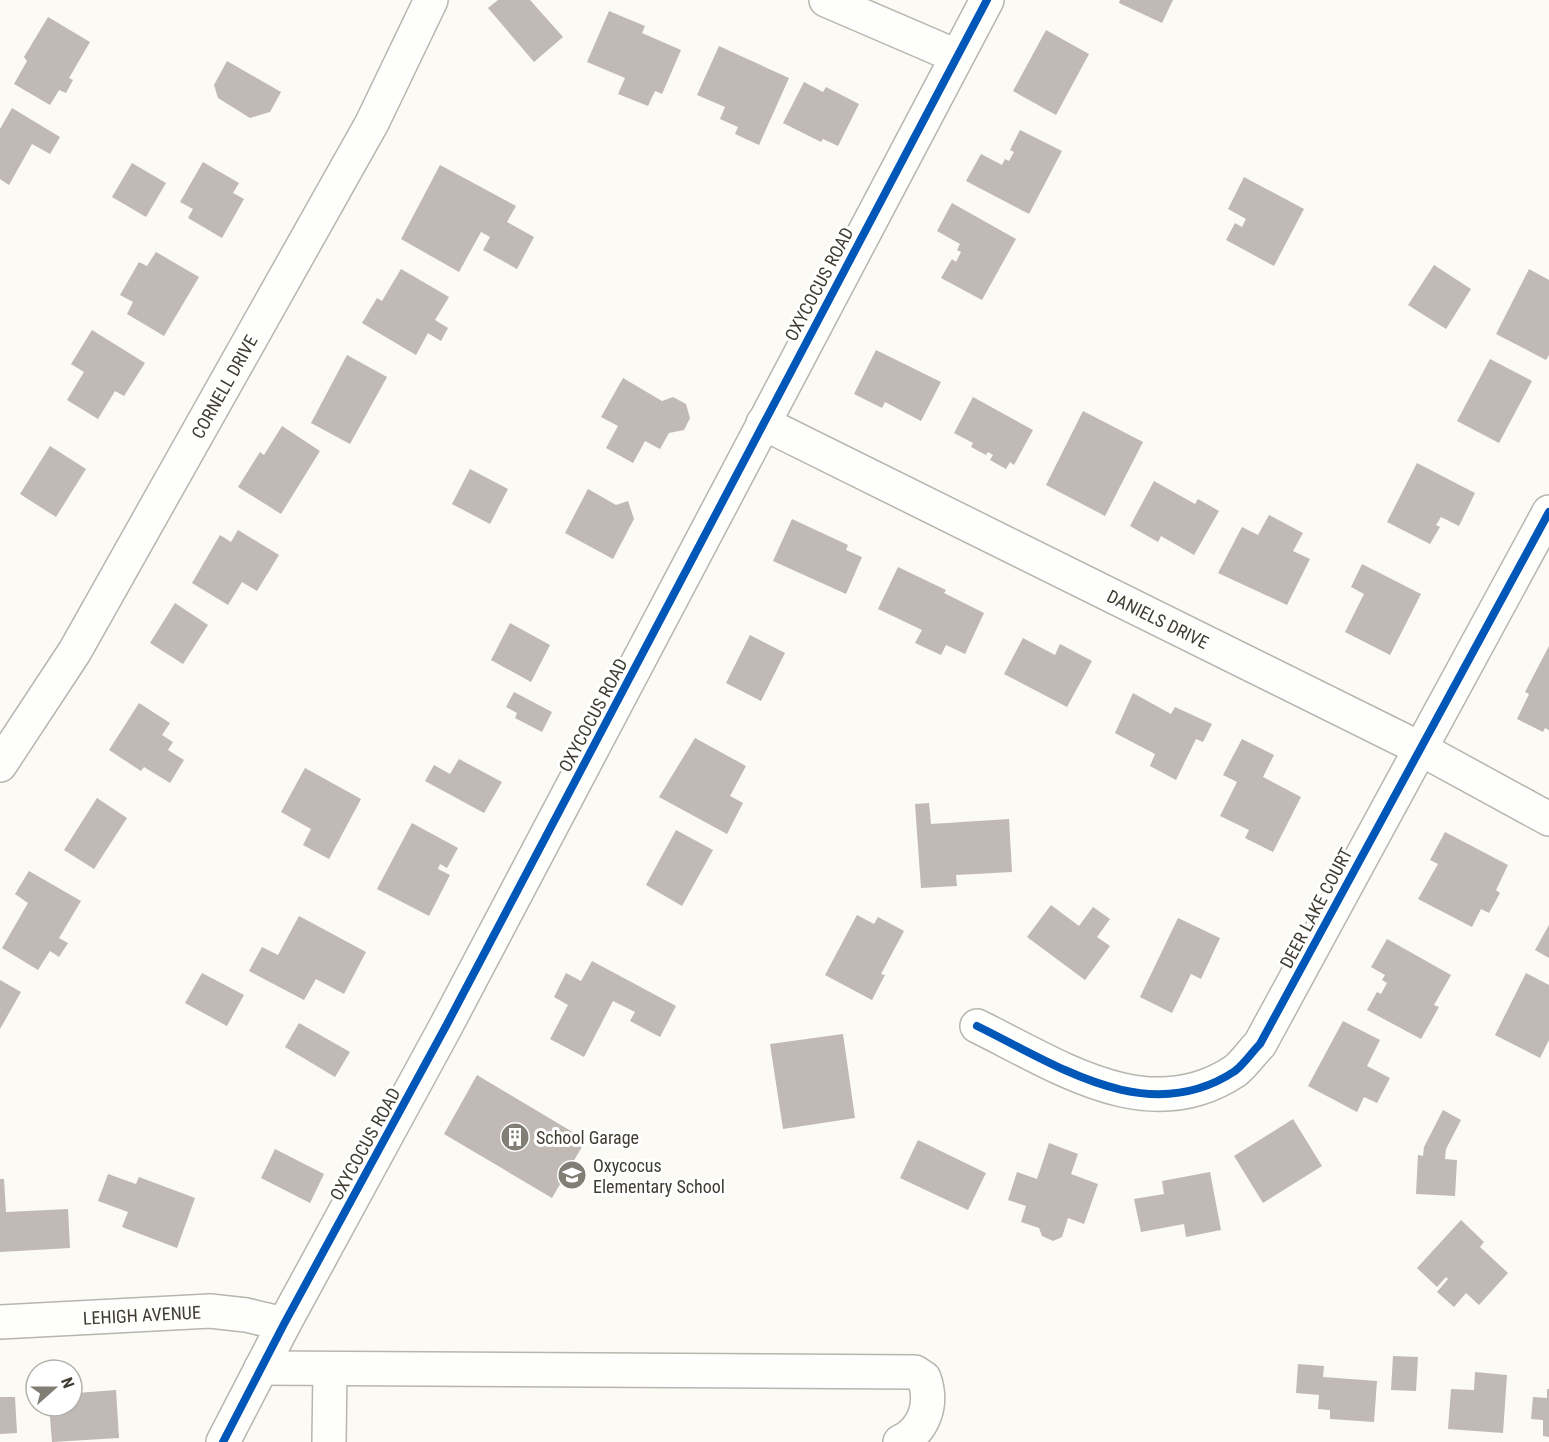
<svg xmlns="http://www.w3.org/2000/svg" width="1549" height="1442" font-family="'Roboto Condensed',sans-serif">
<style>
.building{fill:#c1b9b3}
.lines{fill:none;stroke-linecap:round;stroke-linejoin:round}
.minor-casing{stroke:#b7b5ae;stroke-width:36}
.minor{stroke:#fefefd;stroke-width:33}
.cycleway-casing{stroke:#fff;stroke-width:11}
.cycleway{stroke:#0057b8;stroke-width:8}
.labels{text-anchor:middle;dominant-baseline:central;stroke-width:6;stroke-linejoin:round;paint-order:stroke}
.street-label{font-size:18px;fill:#3f3c31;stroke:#fff}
.poi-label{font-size:18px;fill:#3f3c31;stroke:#fff;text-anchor:start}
</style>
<rect width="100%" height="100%" fill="#fbfaf4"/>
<g class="building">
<polygon points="498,0 530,0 563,37 534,62 488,8"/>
<polygon points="1120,0 1173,0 1162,23 1119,3"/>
<polygon points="609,11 645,26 642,33 681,50 662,94 655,91 648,106 618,94 625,78 587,62"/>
<polygon points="48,17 90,42 69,78 73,80 66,93 59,90 50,105 14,84 27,61 24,57"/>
<polygon points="1046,30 1089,54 1056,115 1013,91"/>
<polygon points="719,46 789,78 759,145 735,134 738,127 720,119 725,107 697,95"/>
<polygon points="227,61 281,92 270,112 250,118 218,98 214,85"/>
<polygon points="804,82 823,92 826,87 859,104 838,146 823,139 821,142 783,123"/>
<polygon points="12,108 60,137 50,154 32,144 9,185 0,179 0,129"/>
<polygon points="1020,130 1062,151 1029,214 966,181 981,154 1002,165 1005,159 1009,161 1014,152 1010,150"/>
<polygon points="203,162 239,183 233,193 244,199 222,238 188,218 193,209 180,202"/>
<polygon points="132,163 166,183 146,217 112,197"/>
<polygon points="440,165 516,206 507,222 534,237 517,269 483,250 490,237 481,232 459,272 401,239"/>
<polygon points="1244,177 1304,209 1274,266 1226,240 1235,223 1242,227 1246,219 1228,209"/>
<polygon points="952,203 1016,239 982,300 941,278 952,259 956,262 961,252 957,250 960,244 937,231"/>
<polygon points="156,252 199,277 164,336 127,314 133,302 120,295 139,262 147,266"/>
<polygon points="1434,265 1471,289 1446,329 1408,305"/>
<polygon points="401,269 449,297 435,320 448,328 441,341 428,333 416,355 362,323 377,298 382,301"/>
<polygon points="1529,269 1549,280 1549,355 1546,360 1496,334"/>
<polygon points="92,330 145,363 124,396 115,391 98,419 67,400 84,372 71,364"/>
<polygon points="876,350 941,382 921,421 885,402 882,408 854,394"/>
<polygon points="347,355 387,377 350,444 311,423"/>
<polygon points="1490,359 1532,381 1499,443 1457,421"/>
<polygon points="623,378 662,401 673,397 686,404 690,418 684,430 669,433 660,449 645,441 633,463 606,448 618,426 601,417"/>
<polygon points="973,397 1033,430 1014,465 1010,462 1006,469 990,460 993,455 988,452 986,455 971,447 973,443 954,433"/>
<polygon points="1083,411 1143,442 1105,516 1046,485"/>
<polygon points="282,426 320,451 281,514 238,487 260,452 264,455"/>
<polygon points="50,446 86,469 56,517 20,494"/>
<polygon points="1417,463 1475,493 1459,526 1441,517 1436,525 1440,527 1430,544 1387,522"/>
<polygon points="470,469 508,489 490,524 452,504"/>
<polygon points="1154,481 1195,504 1198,499 1219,511 1194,555 1161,536 1158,542 1130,526"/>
<polygon points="588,489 616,505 628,501 634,519 613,559 565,533"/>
<polygon points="1269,515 1303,533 1293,551 1310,559 1287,605 1218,573 1242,527 1258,535"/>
<polygon points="792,519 848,545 846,550 862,557 846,594 773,561"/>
<polygon points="238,530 279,555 257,591 242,582 228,605 192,583 220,535 231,542"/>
<polygon points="1362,564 1421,594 1390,655 1345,632 1364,594 1351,587"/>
<polygon points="898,567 946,590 944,593 984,613 965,654 946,645 941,655 915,643 922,630 878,609"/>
<polygon points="175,603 208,625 183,664 150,643"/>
<polygon points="510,623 550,645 531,682 491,660"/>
<polygon points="750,635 785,653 761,701 726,683"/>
<polygon points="1023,638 1055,655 1060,644 1092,661 1067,707 1004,674"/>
<polygon points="1549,646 1549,730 1545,728 1543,732 1517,719 1529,694 1525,692"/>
<polygon points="514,692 552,712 542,732 515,718 517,713 506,707"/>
<polygon points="1133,693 1171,714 1175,707 1212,724 1203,742 1196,739 1176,780 1150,766 1155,754 1115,733"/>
<polygon points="139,703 170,723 162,735 173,742 168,750 184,760 170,783 144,767 141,771 109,750"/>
<polygon points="695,738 746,766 730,796 743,803 727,834 659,797"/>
<polygon points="1242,739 1274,755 1263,777 1301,797 1273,852 1245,838 1249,830 1220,816 1237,782 1223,775"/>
<polygon points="459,759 502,782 484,813 425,781 434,765 450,774"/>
<polygon points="305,768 361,799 329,859 303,845 311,829 281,812"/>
<polygon points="97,798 127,818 94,869 64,850"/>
<polygon points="929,803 931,824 1009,819 1012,872 956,875 957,886 921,888 915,804"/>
<polygon points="412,823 458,848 447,868 440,864 438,869 450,875 429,916 377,889"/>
<polygon points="676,830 713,850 682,906 646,885"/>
<polygon points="1445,832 1508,865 1496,890 1500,893 1489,913 1481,909 1472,927 1418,899 1438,864 1430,860"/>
<polygon points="29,871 81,901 59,938 68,943 59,957 50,951 38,970 2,948 28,903 15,894"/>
<polygon points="1051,905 1079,926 1093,907 1110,919 1097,937 1110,946 1085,980 1027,937"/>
<polygon points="857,915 874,924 878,917 904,931 881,974 885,975 872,1000 825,975"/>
<polygon points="299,916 366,952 344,994 316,979 304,1000 249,971 262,947 278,955"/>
<polygon points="1178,918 1220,938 1201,979 1191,974 1172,1013 1140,997"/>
<polygon points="1549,925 1549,958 1535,950"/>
<polygon points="1387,939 1451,975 1434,1005 1439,1007 1421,1039 1367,1010 1377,992 1381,994 1387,983 1382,980 1385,975 1371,967"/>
<polygon points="592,961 676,1006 660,1037 630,1021 635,1012 613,1001 584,1057 550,1039 568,1005 554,997 566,973 581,981"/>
<polygon points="202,973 244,995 227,1026 185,1003"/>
<polygon points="1526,973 1549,985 1549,1040 1540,1058 1495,1035"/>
<polygon points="0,980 21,992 0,1029"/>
<polygon points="1343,1021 1380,1040 1367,1066 1390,1078 1377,1103 1364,1097 1357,1112 1308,1086"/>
<polygon points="299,1023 350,1052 335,1077 285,1047"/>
<polygon points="843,1034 855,1118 783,1129 770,1044"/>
<polygon points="477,1075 586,1140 552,1198 444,1134"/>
<polygon points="1443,1110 1461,1120 1446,1149 1445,1159 1457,1160 1455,1196 1416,1194 1418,1155 1423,1156 1424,1147"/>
<polygon points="1293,1119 1322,1166 1263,1203 1234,1156"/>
<polygon points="918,1140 986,1173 968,1210 900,1178"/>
<polygon points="1049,1143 1078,1154 1071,1174 1098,1184 1084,1224 1068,1218 1062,1237 1053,1241 1042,1236 1039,1228 1021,1222 1026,1206 1008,1200 1017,1172 1037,1179"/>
<polygon points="275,1149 324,1174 310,1203 261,1178"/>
<polygon points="1210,1172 1221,1230 1186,1237 1184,1224 1141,1232 1134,1199 1164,1194 1162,1181"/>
<polygon points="108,1174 136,1184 139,1177 195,1198 177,1248 122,1227 128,1212 98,1201"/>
<polygon points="0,1179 4,1179 6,1212 68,1209 70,1248 0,1252"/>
<polygon points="1461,1220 1484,1242 1480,1247 1508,1273 1479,1305 1466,1293 1454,1307 1437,1292 1448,1279 1446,1277 1437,1287 1417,1268"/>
<polygon points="1393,1356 1418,1357 1416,1391 1391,1390"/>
<polygon points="1298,1364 1324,1366 1323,1377 1377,1381 1374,1422 1330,1419 1330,1410 1318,1409 1319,1395 1296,1393"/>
<polygon points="1475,1372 1507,1375 1503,1433 1448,1429 1451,1389 1474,1390"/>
<polygon points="72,1385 76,1385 77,1393 116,1390 119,1438 52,1442 49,1406 72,1406"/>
<polygon points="1547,1389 1549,1389 1549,1437 1543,1436 1543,1420 1531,1419 1533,1397 1547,1398"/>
<polygon points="0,1397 15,1397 17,1433 0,1434"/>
</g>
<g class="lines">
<g class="minor-casing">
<g id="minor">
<polyline points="826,0 956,56"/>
<path id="s1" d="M763 423 1419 748 1549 819"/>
<path id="s2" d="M0 765 75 651 372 123 431 0"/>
<path d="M977 1026C1057 1065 1148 1129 1235 1071 1244 1064 1252 1052 1260 1044L1549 512"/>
<path id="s3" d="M0 1322 210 1311 246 1315 284 1324"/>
<path d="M261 1368 915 1372 924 1378C933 1403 925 1430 900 1442"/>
<polyline points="223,1442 284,1324 446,1026 987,0"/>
<polyline points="329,1442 330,1369"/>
</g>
</g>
<use href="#minor" class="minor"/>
<g class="cycleway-casing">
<g id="cycleway">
<path d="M977 1026C1057 1065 1148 1129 1235 1071 1244 1064 1252 1052 1260 1044L1549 512"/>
<polyline points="223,1442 284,1324 446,1026 987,0"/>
</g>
</g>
<use href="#cycleway" class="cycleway"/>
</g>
<defs>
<g id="building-disc" transform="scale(1.5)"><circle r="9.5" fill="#817e75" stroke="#fff"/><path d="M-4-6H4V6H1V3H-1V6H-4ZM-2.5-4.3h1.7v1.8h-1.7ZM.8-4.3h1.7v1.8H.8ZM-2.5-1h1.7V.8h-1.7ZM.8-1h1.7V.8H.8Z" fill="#fff"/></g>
<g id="school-disc" transform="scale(1.5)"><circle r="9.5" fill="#817e75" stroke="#fff"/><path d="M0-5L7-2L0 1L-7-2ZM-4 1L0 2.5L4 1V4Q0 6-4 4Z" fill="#fff"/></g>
</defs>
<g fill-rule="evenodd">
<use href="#building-disc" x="515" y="1137"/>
<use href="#school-disc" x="572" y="1175"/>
</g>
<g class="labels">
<g class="street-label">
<text transform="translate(819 284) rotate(-62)">OXYCOCUS ROAD</text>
<text stroke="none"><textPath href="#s2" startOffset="440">CORNELL DRIVE</textPath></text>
<text stroke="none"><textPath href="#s1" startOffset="441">DANIELS DRIVE</textPath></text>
<text transform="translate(593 715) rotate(-62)">OXYCOCUS ROAD</text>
<text transform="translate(1316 908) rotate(-62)">DEER LAKE COURT</text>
<text transform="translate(365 1144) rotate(-61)">OXYCOCUS ROAD</text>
<text stroke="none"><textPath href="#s3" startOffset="142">LEHIGH AVENUE</textPath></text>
</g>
<g class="poi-label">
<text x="536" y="1137">School Garage</text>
<text x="593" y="1165">Oxycocus<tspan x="593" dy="21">Elementary School</tspan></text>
</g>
</g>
<g transform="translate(54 1388) rotate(69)"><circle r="28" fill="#ffffff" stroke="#b2b1ad" stroke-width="1.5"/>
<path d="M0-4.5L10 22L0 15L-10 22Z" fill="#817e75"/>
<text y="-9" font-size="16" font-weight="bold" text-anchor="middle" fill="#3f3c31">N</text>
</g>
</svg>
